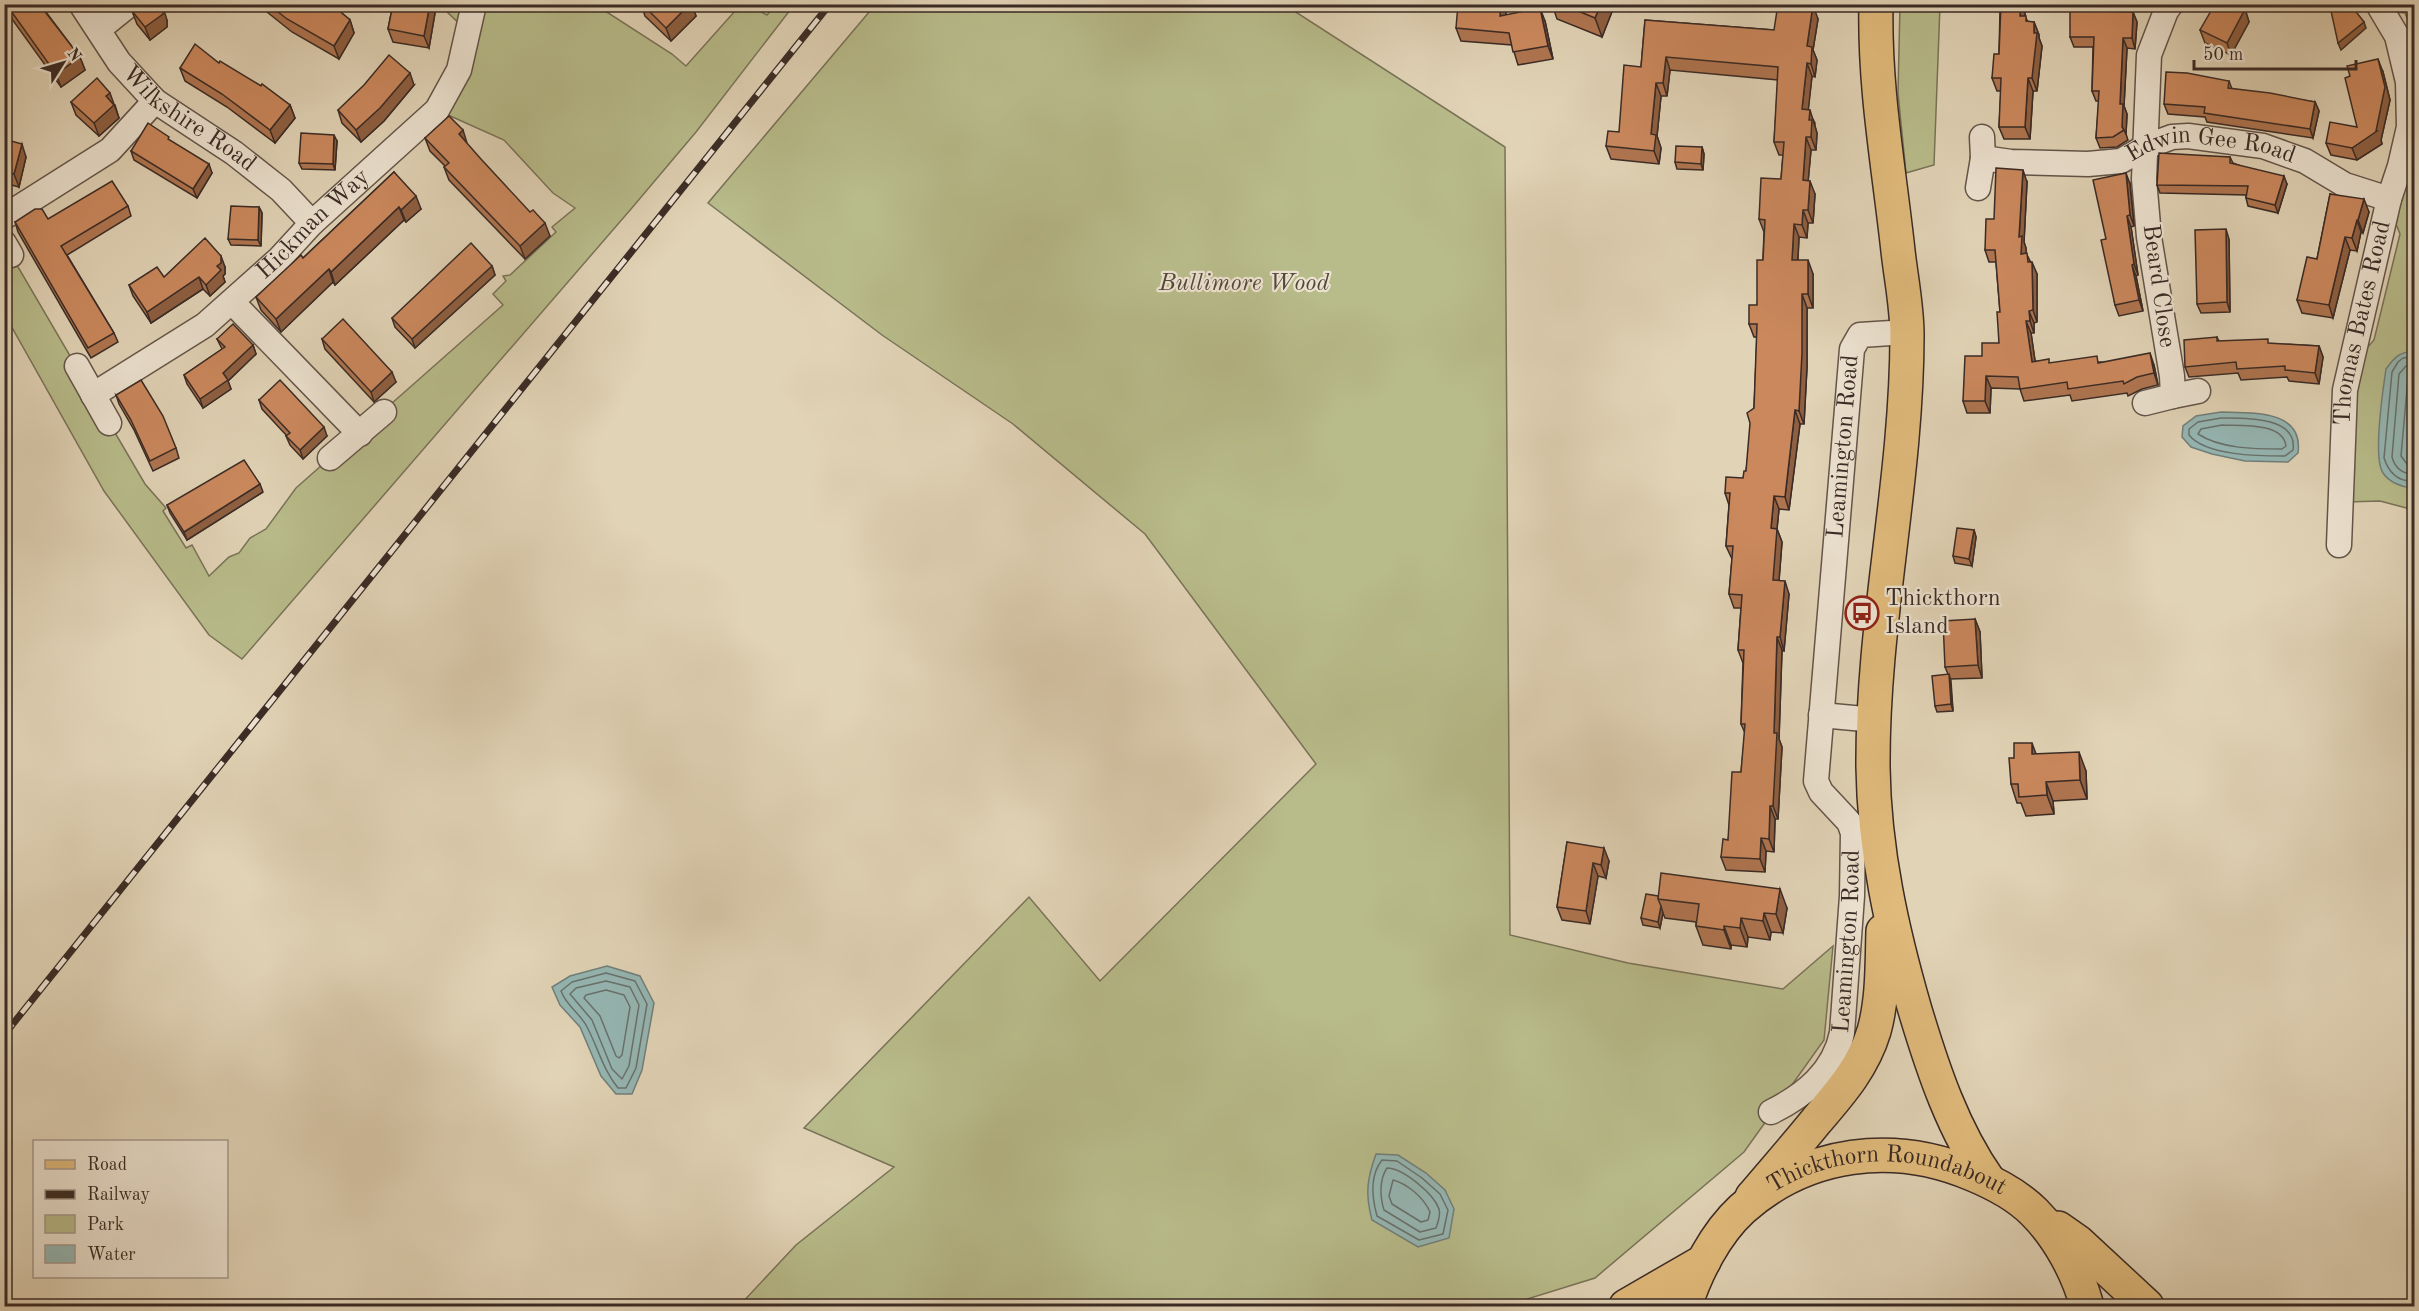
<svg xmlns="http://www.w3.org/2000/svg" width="2419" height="1311" font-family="'Old Standard TT',serif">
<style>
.green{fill:#b8bb8a;stroke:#797358;stroke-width:1.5}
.water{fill:#95b7b4;stroke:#717f7b;stroke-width:1.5}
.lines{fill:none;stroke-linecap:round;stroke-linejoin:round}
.shore{stroke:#68716d;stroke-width:1.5}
.street-casing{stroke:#64554a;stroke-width:27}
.primary-casing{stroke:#3a2b26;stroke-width:36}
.highway-casing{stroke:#3a2b26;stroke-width:36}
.street{stroke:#ece2d0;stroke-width:24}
.primary{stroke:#e0ba7b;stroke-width:33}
.highway{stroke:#e0ba7b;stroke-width:33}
.rail-casing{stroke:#3a2b26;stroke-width:7}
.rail{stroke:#ece2d0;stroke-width:4.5;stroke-dasharray:14;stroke-linecap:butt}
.wall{fill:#af7550;stroke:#3a2b26;stroke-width:1.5}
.shaded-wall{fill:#8e5f41;stroke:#3a2b26;stroke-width:1.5}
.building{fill:#cb885d;stroke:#3a2b26;stroke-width:1.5}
.labels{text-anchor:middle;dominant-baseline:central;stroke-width:4.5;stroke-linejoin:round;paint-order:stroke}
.street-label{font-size:24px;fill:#3a2b26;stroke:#ece2d0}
.park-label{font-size:24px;font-style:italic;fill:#53483a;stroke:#ece2d0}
.poi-label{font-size:24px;fill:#3a2b26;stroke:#ece2d0;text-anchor:start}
</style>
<rect width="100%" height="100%" fill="#e1d3b6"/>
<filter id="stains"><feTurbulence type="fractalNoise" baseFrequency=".00333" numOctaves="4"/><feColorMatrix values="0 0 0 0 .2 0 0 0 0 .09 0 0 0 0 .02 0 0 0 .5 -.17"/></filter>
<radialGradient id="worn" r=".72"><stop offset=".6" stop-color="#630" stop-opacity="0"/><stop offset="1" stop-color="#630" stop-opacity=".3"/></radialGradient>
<g class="green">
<polygon points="410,5 596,5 672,54 686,66 735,11 735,5 748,5 767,15 775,5 794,5 696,132 631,209 242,659 209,635 104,491 5,315 4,243 145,484 166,508 163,511 186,548 192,545 209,576 229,557 239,553 250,538 266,529 296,488 503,305 493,294 506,281 503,276 510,275 556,232 552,227 575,208 553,193 504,140 437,110 467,31 446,11"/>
<polygon points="875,5 1285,5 1505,147 1510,935 1628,963 1783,989 1833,946 1824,1040 1744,1152 1595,1278 1505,1306 739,1306 796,1245 894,1167 804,1128 1029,897 1100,981 1316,764 1145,534 1013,424 882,335 708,203"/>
<polygon points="1900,5 1940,5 1934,165 1906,173 1898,93"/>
<polygon points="2389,5 2414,5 2414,36 2405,13 2395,12"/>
<polygon points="2414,135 2414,510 2380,501 2346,502 2357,386 2365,350 2374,340 2400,234 2396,224"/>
</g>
<g class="water">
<path d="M2412 351 2414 353V485L2412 488C2401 487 2389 482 2383 473 2373 458 2383 389 2386 369 2394 358 2398 353 2412 351Z"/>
<path d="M2221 412C2251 413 2304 409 2298 453L2288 462 2245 461 2212 454 2191 447 2182 437 2183 426 2196 416Z"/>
<polygon points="607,966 640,976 654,1003 642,1070 632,1094 616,1094 601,1076 580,1027 560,1005 552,987 570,976"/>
<path d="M1376 1154 1398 1155 1426 1173 1445 1190 1454 1209 1449 1238 1418 1247 1372 1220C1365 1194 1367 1179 1376 1154Z"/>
</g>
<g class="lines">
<g class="shore">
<path d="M2414 357 2403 358 2398 362 2392 372 2384 458C2389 473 2398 482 2414 481"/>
<path d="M2414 365 2406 366 2399 374 2392 457C2395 468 2402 474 2414 474"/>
<polyline points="2414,374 2410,374 2408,378 2401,456 2407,464 2414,465"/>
<path d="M2221 418C2243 418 2298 416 2293 450L2285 456C2260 456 2206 456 2189 435V429L2198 422Z"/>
<path d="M2222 425C2240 426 2283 422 2286 446L2282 449C2255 449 2221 449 2198 434L2201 429Z"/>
<path d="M606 973 635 981 647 1004 636 1068 626 1088H618C602 1068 598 1047 586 1025 579 1013 566 1005 561 991L572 982Z"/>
<polygon points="606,981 630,987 639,1005 629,1066 622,1079 612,1069 592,1020 570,994 576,988"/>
<polygon points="606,990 624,995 630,1007 622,1055 619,1058 616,1056 600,1016 584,998 586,995"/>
<path d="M1382 1160 1397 1161 1422 1178 1440 1194 1448 1210 1443 1234 1419 1240 1377 1216C1372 1198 1370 1175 1382 1160Z"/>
<path d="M1387 1168C1403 1168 1434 1194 1439 1209 1441 1215 1438 1222 1436 1228L1420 1232 1384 1210C1380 1197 1379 1180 1387 1168Z"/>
<path d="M1393 1180C1408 1184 1424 1198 1430 1212L1428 1220 1421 1222 1392 1204 1389 1196Z"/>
</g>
<g class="street-casing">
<g id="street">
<path id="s1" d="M81 4 119 62 155 101 234 153 281 190 312 223"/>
<polyline points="99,29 130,4"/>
<polyline points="1982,137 1983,158"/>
<path id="s2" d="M1978 188 1983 158 2011 162 2088 164 2121 161 2145 147 2172 137 2188 136 2263 146 2305 161 2345 185 2389 199"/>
<polyline points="4,217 110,150 155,101"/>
<polyline points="4,243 11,255"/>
<polyline points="232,302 360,434"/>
<polyline points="77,366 109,423"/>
<path id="s3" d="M93 395 205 325 279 259 312 223 437 110 459 70 474 4"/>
<polyline points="2173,396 2198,391"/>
<polyline points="2145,403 2173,396 2172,376 2149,237 2144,179 2149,55 2166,11 2171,4"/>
<polyline points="330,458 384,412"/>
<path id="s4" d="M2339 545 2345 390 2389 199 2400 166 2409 127 2408 82 2397 36 2378 4"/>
<polyline points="1821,715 1875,720"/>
<path id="s5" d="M1771 1112C1805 1095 1834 1072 1842 1033L1852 896 1853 833 1849 822 1821 792 1816 781 1852 349 1860 335 1907 332"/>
</g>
</g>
<g class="primary-casing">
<g id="primary">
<path d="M1876 4C1874 88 1889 168 1898 251 1901 278 1907 307 1907 335 1907 480 1872 622 1873 767 1874 850 1892 931 1915 1010 1933 1070 1953 1130 1989 1181"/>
<path d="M1752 1197C1774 1171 1796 1146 1817 1120 1841 1092 1863 1067 1874 1031 1883 999 1882 964 1883 931"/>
</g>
</g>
<g class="highway-casing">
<g id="highway">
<polyline points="2058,1228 2078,1242 2147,1306"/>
<polyline points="1626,1306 1704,1261"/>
<path id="s6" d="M1685 1306C1696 1272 1715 1234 1742 1209 1807 1151 1894 1141 1972 1174 1994 1183 2017 1195 2034 1212 2059 1237 2078 1273 2087 1306"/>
</g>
</g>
<use href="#street" class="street"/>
<use href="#primary" class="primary"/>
<use href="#highway" class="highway"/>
<g class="rail-casing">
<polyline id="rail" points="4,1035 830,4"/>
</g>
<use href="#rail" class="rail"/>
</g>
<g class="wall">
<polygon points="4,4 40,4 80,57 85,70 61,87 4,8"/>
<polygon points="257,4 331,4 350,20 354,33 339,59 292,32"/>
<polygon points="393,4 432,4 435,13 429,48 393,42 388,29"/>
<polygon points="641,4 692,4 696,16 671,41 645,16"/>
<polygon points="1552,4 1615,4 1602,37 1557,19"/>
<polygon points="1998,4 2025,4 2025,16 2028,22 2034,22 2039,35 2039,38 2042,46 2037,91 2033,91 2030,139 2004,139 1999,127 2001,91 1997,91 1992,78 1999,54 2000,10"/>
<polygon points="2245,9 2249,22 2231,55 2205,43 2200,30"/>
<polygon points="1506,10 1506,15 1545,21 1553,59 1518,65 1512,45 1461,41 1456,28"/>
<polygon points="132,11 167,20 167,27 150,40 137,24"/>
<polygon points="2133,12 2137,22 2135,49 2127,48 2124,106 2127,114 2126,134 2128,140 2117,147 2100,148 2096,138 2099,101 2096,101 2092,91 2093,47 2074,47 2070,37"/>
<polygon points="1818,19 1813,50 1817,60 1815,77 1812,76 1808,110 1815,123 1815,126 1817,133 1816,150 1811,150 1808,181 1815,194 1813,223 1808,223 1807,238 1799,237 1798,260 1813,274 1813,308 1807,308 1807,367 1804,424 1800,424 1789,510 1779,509 1777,529 1782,542 1779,581 1789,594 1784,651 1782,650 1779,739 1782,747 1778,819 1775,819 1774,852 1766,851 1765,872 1726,870 1721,857 1728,840 1741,772 1745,733 1741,724 1743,663 1738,650 1741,608 1734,608 1729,594 1732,559 1726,546 1729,505 1725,493 1743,478 1746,471 1754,408 1757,337 1754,337 1749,324 1757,305 1763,260 1764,232 1759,219 1781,179 1783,155 1779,155 1774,142 1778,80 1670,70 1667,96 1661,96 1657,136 1661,148 1659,164 1611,159 1606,146 1619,132 1641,67 1645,20 1774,30"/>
<polygon points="219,63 261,86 290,105 295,118 275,143 227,107 185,81 180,68"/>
<polygon points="2383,72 2390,100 2381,140 2382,144 2357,160 2331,155 2326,143 2357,127"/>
<polygon points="2229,81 2232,89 2315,102 2319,111 2313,138 2207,122 2205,117 2168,114 2164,104"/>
<polygon points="414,85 384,121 361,142 342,123 338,110"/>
<polygon points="71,102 115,105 119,118 99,136 76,115"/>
<polygon points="425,138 467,144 550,236 525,259 449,180 444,167 445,166 430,151"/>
<polygon points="4,139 26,157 19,187 4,183"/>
<polygon points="337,141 335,170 302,169 299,163"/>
<polygon points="1702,147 1704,154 1703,170 1677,169 1675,162"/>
<polygon points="131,151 212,173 197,198 134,160"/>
<polygon points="2230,157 2233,163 2287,184 2278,213 2248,206 2246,198 2246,195 2160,193 2157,185"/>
<polygon points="394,172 421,209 406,222 404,220 335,285 333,282 281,332 261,310 256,297 303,258"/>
<polygon points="2027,182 2024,242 2026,248 2026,253 2037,274 2037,322 2034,323 2034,333 2031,333 2035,361 2050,363 2099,362 2154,365 2158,385 2142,389 2128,396 2127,393 2072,401 2070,395 2024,401 2020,389 1991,388 1990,413 1967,413 1963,401 1982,356 1999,343 2000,312 1996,262 1989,262 1985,250 1994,219"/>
<polygon points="2130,184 2134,226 2131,227 2138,275 2136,276 2143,311 2119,316 2115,305 2106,239"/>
<polygon points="2330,194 2369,212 2363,233 2361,232 2357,251 2350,250 2333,318 2302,313 2297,300 2317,259"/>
<polygon points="128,206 131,216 67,255 114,333 118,342 91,358 18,232 15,222 48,219"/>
<polygon points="259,207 262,213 261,246 231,245 228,239"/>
<polygon points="2229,239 2230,312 2201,313 2197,304"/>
<polygon points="492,266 495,275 415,348 395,327 392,318"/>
<polygon points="225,267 225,274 223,276 225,282 210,296 203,289 151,323 133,296 129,285 164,277"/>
<polygon points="2217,337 2219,341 2319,346 2323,357 2319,384 2289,381 2287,377 2241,380 2238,373 2189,377 2185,367"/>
<polygon points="217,339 253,345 256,354 228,381 231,389 203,408 187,384 184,375 222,349"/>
<polygon points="322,339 396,382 374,402 325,349"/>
<polygon points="116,395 176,448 179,458 153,471 134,430 119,404"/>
<polygon points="259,400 327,436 303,459 290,445 286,436 287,436 262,409"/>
<polygon points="263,492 187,540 170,513 167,505"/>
<polygon points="1974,530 1976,537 1972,566 1955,563 1953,556"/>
<polygon points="1975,619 1980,632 1982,678 1950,679 1953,711 1937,712 1935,706 1948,674 1945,667"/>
<polygon points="2036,754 2086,771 2087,799 2053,801 2054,814 2026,816 2021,803 2017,803 2011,784 2014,758"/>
<polygon points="1567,842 1609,861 1606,878 1598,876 1590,924 1562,920 1557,907"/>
<polygon points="1658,896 1787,908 1783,933 1771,932 1770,940 1748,937 1747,947 1731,945 1731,949 1703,945 1696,926 1696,922 1665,918 1663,913 1660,928 1643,925 1641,918"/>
</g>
<g class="shaded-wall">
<polygon points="430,4 432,4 435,13 429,48 424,36"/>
<polygon points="690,4 692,4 696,16 671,41 666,28"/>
<polygon points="1501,4 1504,4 1506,10 1505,28 1500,16"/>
<polygon points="1601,4 1615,4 1602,37 1595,18"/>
<polygon points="2021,4 2025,4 2025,29 2020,16"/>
<polygon points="1813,5 1818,19 1813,50 1817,60 1815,77 1811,64 1807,46"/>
<polygon points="163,7 167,20 167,27 150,40 145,27"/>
<polygon points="1540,8 1545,21 1553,59 1548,46"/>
<polygon points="2245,9 2249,22 2231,55 2227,43"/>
<polygon points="2133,12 2137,22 2135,49 2132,38"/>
<polygon points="350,20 354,33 339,59 334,46"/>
<polygon points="2034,22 2039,35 2039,38 2042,46 2037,91 2032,78"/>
<polygon points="2364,22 2366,28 2341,50 2338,43"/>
<polygon points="2123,38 2127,48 2124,106 2127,114 2126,134 2122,127 2120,104"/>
<polygon points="80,57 85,70 61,87 56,74"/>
<polygon points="1666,57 1670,70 1667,96 1663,83"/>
<polygon points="2378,59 2383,72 2390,100 2381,140 2382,144 2357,160 2352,148 2376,131"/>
<polygon points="1807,63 1812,76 1807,122 1802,109"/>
<polygon points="410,73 414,85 384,121 361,142 356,130"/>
<polygon points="2028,78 2033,91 2030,139 2025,127"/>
<polygon points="1656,83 1661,96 1657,136 1661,148 1659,164 1654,151 1651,134"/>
<polygon points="110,93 119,118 99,136 94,123 106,96"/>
<polygon points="2315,102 2319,111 2313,138 2310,129"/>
<polygon points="290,105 295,118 275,143 270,130"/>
<polygon points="1810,110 1817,133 1816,150 1811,137 1809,120"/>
<polygon points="463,130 467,143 459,134"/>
<polygon points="334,135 337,141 335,170 333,164"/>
<polygon points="1806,137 1811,150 1807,194 1803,180"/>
<polygon points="22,144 26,157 19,187 14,174"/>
<polygon points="1702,147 1704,154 1703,170 1701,164"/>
<polygon points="209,164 212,173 197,198 193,189"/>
<polygon points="2023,170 2027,182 2024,242 2026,248 2026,266 2021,254 2019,237"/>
<polygon points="2126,173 2130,184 2134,226 2130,215"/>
<polygon points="2284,176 2287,184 2278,213 2275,205"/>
<polygon points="1810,181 1815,194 1813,223 1808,210"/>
<polygon points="416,196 421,209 406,222 401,210"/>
<polygon points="2364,199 2369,212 2363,233 2358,220"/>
<polygon points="259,207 262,213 261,246 258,240"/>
<polygon points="399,207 404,220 335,285 331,272"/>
<polygon points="1803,210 1808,223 1807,238 1802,225"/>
<polygon points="2127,216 2131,227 2138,275 2134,264"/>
<polygon points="2357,220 2361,232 2357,251 2352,238"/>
<polygon points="545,223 550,236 525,259 520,246"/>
<polygon points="1794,224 1799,237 1797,274 1792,260"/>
<polygon points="2226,229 2229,239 2230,312 2227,302"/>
<polygon points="2345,237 2350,250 2333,318 2329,305"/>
<polygon points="221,256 225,267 225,274 223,276 225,282 210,296 206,285 217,266"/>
<polygon points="1808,260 1813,274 1813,308 1808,294"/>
<polygon points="2032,262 2037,274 2037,322 2033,310"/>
<polygon points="2132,265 2136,276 2143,311 2139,300"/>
<polygon points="492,266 495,275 415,348 412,339"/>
<polygon points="329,269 333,282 281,332 276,319"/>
<polygon points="199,277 203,289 151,323 147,312"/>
<polygon points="1802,294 1807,308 1807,367 1804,424 1799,411"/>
<polygon points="2029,311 2034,323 2034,333 2030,321"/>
<polygon points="2026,321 2031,333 2037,374 2032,362"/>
<polygon points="253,345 256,354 228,381 231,389 203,408 200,399 223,373"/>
<polygon points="2319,346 2323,357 2319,384 2315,373"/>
<polygon points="2150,353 2154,365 2158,385 2154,373"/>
<polygon points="392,372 396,382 374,402 371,392"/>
<polygon points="1986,376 1991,388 1990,413 1985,401"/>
<polygon points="1795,410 1800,424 1789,510 1785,497"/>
<polygon points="324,427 327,436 303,459 300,450"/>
<polygon points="260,484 263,492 187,540 184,532"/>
<polygon points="1774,496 1779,509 1777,529 1782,542 1778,593 1773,580 1771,528"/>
<polygon points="1974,530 1976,537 1972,566 1969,559"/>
<polygon points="1785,581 1789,594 1784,651 1780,637"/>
<polygon points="1975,619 1980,632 1982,678 1978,665"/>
<polygon points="1777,637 1782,650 1779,739 1782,747 1778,819 1773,806 1774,733"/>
<polygon points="1949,674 1951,681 1953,711 1951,704"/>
<polygon points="2032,743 2039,762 2032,754"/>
<polygon points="2079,752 2086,771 2087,799 2080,780"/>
<polygon points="2046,782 2053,801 2054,814 2047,795"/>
<polygon points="1770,806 1775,819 1774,852 1769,839"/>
<polygon points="1761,838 1766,851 1765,872 1760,859"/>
<polygon points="1604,848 1609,861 1606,878 1601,865"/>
<polygon points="1593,863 1598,876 1590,924 1586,911"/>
<polygon points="1780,889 1787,908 1783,933 1776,914"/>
<polygon points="1661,906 1663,913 1660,928 1658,922"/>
<polygon points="1764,913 1771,932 1770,940 1763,921"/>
<polygon points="1741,918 1748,937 1747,947 1740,928"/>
<polygon points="1724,926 1731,945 1731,949 1724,930"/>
</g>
<g class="building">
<polygon points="6,4 39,4 80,57 56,74"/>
<polygon points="141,4 161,4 163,7 163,14 145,27 132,11"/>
<polygon points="268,4 331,4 350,20 334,46 287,19"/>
<polygon points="393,4 430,4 424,36 388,29"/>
<polygon points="642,4 690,4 666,28"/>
<polygon points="1458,4 1501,4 1500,16 1540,8 1548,46 1513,52 1509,33 1456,28"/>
<polygon points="1561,4 1601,4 1595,18"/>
<polygon points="1778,4 1808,4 1813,5 1807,46 1812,47 1811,64 1807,63 1802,109 1810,110 1809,120 1812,120 1811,137 1806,137 1803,180 1810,181 1808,210 1803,210 1802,225 1794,224 1792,260 1808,260 1808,294 1802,294 1802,353 1799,411 1795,410 1785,497 1774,496 1771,528 1777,529 1773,580 1785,581 1780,637 1777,637 1774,733 1777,733 1773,806 1770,806 1769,839 1761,838 1760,859 1721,857 1723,839 1728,840 1732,772 1741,772 1745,724 1741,724 1744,650 1738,650 1742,595 1729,594 1733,546 1726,546 1730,493 1725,493 1726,477 1743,478 1744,471 1746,471 1750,423 1747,413 1754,408 1757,324 1749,324 1749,305 1757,305 1757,260 1763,260 1765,220 1759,219 1761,178 1781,179 1784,142 1774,142 1778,67 1666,57 1663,83 1656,83 1651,134 1656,135 1654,151 1606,146 1608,131 1619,132 1624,65 1641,67 1645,20 1774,30"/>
<polygon points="2001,4 2021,4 2020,16 2026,16 2026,21 2034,22 2034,33 2037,33 2032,78 2028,78 2025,127 1999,127 2001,78 1992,78 1994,54 1999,54"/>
<polygon points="2215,4 2236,4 2245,9 2227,43 2200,30"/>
<polygon points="2338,4 2350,4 2364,22 2338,43 2331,11"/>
<polygon points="2070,10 2133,12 2132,38 2123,38 2120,104 2123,104 2122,127 2124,130 2113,137 2096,138 2099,91 2092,91 2094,37 2070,37"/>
<polygon points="195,44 219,63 220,61 261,86 262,84 290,105 270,130 222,94 180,68"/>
<polygon points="389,55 410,73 380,108 356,130 338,110 364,85"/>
<polygon points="2378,59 2385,87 2376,131 2377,131 2352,148 2326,143 2330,122 2357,127 2345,78 2350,76 2347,66"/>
<polygon points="2166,72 2187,73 2229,81 2228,88 2270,93 2315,102 2310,129 2204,113 2205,107 2164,104"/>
<polygon points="97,78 110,93 106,96 114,105 94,123 71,102"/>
<polygon points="449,116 463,130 459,134 480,158 530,212 533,210 545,223 520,246 444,167 449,163 425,138"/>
<polygon points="148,123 169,137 168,139 209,164 193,189 131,151"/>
<polygon points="301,133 334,135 333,164 299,163"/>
<polygon points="4,139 22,144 14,174 4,171"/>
<polygon points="1676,146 1702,147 1701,164 1675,162"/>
<polygon points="2159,153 2230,157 2230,163 2284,176 2275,205 2246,198 2248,186 2157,185"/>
<polygon points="1996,168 2023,170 2019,237 2022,236 2021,254 2027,253 2028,262 2032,262 2033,310 2029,311 2030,321 2026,321 2032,362 2049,359 2049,363 2097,356 2098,363 2150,353 2154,373 2137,377 2124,384 2123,381 2068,389 2067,382 2020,389 2018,377 1986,376 1985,401 1963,401 1965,356 1982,356 1982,343 1999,343 1997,312 2000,312 1995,250 1985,250 1986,219 1994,219"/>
<polygon points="394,172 416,196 401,210 399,207 331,272 329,269 276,319 256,297 301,255 303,258"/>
<polygon points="2126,173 2130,215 2127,216 2134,264 2132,265 2139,300 2115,305 2101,240 2106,239 2093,180"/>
<polygon points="112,181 128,206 61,246 114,333 88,348 15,222 35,209 42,209 48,219"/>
<polygon points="2330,194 2364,199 2358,220 2357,220 2352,238 2345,237 2329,305 2297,300 2307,257 2317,259"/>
<polygon points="231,206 259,207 258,240 228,239"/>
<polygon points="2226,229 2227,302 2197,304 2195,230"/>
<polygon points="205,238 221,256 221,263 217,266 221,270 206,285 199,277 147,312 129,285 157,267 164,277"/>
<polygon points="471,243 492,266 412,339 392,318"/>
<polygon points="343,319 392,372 371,392 322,339"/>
<polygon points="233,324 253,345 223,373 228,380 200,399 184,375 225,347 217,339"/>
<polygon points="2217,337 2217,341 2268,339 2268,343 2319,346 2315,373 2285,370 2285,366 2237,369 2236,362 2185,367 2184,340"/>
<polygon points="141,380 163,416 176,448 150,461 131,420 116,395"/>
<polygon points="280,380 324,427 300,450 286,436 290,433 259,400"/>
<polygon points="244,460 260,484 184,532 167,505"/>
<polygon points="1957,528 1974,530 1969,559 1953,556"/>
<polygon points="1975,619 1978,665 1945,667 1943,621"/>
<polygon points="1949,674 1951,704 1935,706 1932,676"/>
<polygon points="2014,743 2032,743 2032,754 2079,752 2080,780 2046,782 2047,795 2019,797 2018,784 2011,784 2009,758 2014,758"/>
<polygon points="1567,842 1604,848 1601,865 1593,863 1586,911 1557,907"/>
<polygon points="1661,873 1780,889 1776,914 1764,913 1763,921 1741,918 1740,928 1724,926 1724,930 1696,926 1699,904 1658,899"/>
<polygon points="1646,894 1658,896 1658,899 1661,906 1658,922 1641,918"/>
</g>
<defs>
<g id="bus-ring" transform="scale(1.725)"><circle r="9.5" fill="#ece2d0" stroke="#8f2418" stroke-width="1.5"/><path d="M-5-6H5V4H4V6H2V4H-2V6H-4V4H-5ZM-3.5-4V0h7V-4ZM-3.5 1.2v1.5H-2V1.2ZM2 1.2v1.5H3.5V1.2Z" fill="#8f2418"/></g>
</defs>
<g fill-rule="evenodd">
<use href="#bus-ring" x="1862" y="613"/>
</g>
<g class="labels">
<g class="street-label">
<text stroke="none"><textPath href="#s1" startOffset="160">Wilkshire Road</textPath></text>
<text stroke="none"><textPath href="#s2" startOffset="264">Edwin Gee Road</textPath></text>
<text stroke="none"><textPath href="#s3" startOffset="280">Hickman Way</textPath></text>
<text transform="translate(2158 286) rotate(82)">Beard Close</text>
<text stroke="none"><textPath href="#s4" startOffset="224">Thomas Bates Road</textPath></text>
<text stroke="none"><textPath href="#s5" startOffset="711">Leamington Road</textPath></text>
<text stroke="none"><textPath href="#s5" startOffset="202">Leamington Road</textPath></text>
<text stroke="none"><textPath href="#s6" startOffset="272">Thickthorn Roundabout</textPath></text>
</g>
<g class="park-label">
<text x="1244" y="284">Bullimore Wood</text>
</g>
<g class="poi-label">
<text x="1885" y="599">Thickthorn<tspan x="1885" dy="28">Island</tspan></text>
</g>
</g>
<rect width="2419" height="1311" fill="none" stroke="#e1d3b6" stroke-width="24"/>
<rect x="6" y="6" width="2407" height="1299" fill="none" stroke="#3a2b26" stroke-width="3"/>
<rect x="12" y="12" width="2395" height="1287" fill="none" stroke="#3a2b26" stroke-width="1.5"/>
<rect x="33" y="1140" width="195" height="138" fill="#ece2d0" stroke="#a5998c" stroke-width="1.5"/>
<rect x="45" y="1160" width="30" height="9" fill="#e0ba7b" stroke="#a5998c" stroke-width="1.5"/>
<text x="87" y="1170" font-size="18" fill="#3a2b26">Road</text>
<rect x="45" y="1190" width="30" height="9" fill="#3a2b26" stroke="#a5998c" stroke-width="1.5"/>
<text x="87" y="1200" font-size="18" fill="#3a2b26">Railway</text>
<rect x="45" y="1215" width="30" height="18" fill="#b8bb8a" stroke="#a5998c" stroke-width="1.5"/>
<text x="87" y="1230" font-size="18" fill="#3a2b26">Park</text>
<rect x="45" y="1245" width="30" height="18" fill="#95b7b4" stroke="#a5998c" stroke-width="1.5"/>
<text x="87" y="1260" font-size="18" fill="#3a2b26">Water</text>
<g transform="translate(63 63) rotate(53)" stroke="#ece2d0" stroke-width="4.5" paint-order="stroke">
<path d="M0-4.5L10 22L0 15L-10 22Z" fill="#3a2b26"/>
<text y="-9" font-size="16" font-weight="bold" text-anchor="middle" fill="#3a2b26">N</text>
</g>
<path d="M2194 60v9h162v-9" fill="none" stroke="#3a2b26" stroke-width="3"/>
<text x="2203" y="60" font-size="18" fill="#3a2b26" stroke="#ece2d0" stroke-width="4.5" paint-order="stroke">50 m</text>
<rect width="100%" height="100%" filter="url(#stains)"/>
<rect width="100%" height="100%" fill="url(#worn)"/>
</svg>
